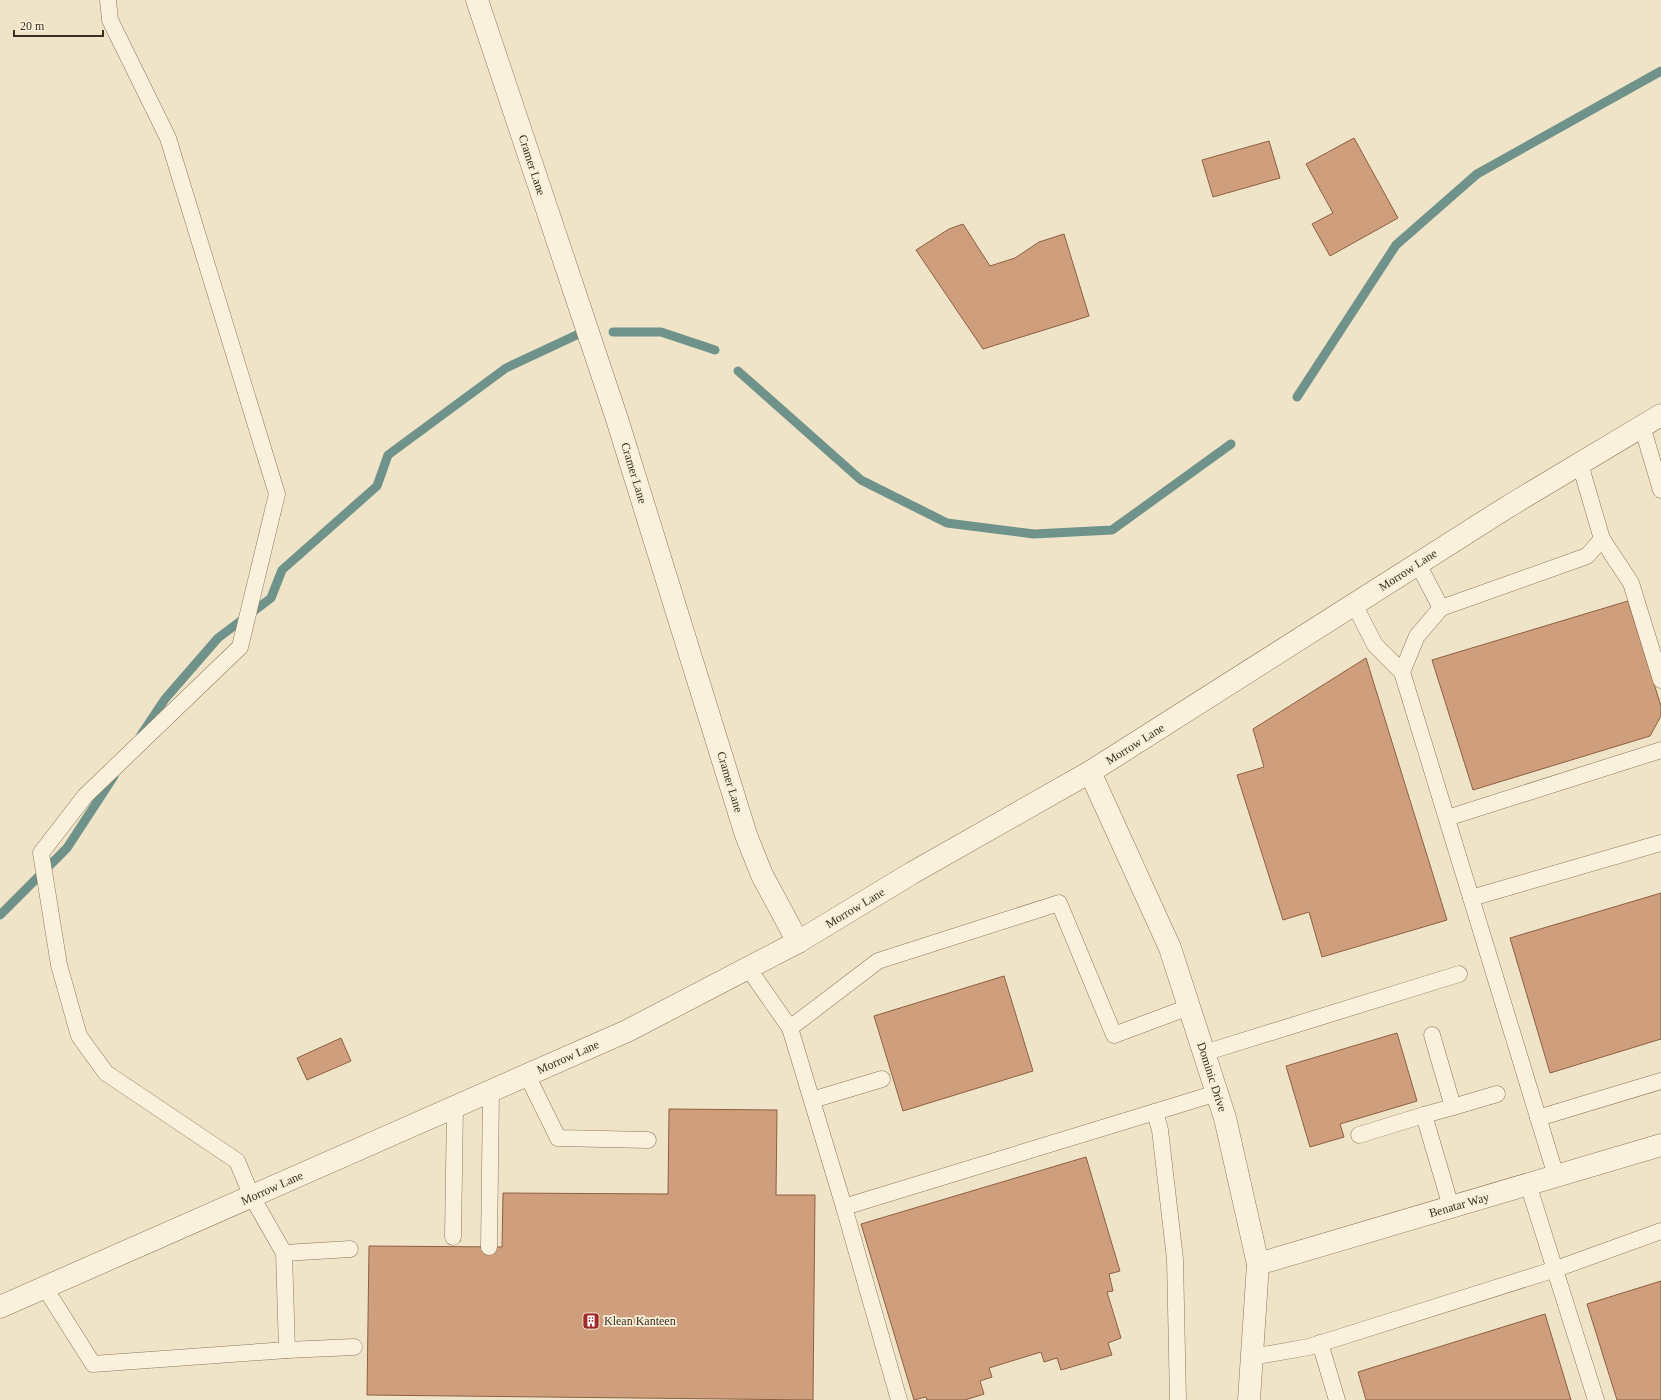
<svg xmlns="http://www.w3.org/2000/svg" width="1661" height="1400" font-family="Georgia,serif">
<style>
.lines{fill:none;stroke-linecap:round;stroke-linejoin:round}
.stream{stroke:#6f938a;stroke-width:9}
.building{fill:#cf9f7d;stroke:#8d5f41}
.lane-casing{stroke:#8d765c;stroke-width:17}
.street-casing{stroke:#8d765c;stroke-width:23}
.lane{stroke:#faf1dc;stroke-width:16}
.street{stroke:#faf1dc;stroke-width:22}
.labels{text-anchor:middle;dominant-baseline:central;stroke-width:3.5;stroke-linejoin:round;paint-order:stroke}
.street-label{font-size:12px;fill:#3d2e20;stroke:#f7eed8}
.poi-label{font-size:12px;fill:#3d2e20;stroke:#f7eed8;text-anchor:start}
</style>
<rect width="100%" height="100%" fill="#f0e4c8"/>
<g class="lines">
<g class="stream">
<polyline points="613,332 661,332 715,350"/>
<polyline points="738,371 861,480 947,523 1034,534 1112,530 1231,444"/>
<polyline points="1297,397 1396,245 1477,174 1661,71"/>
<polyline points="141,735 165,699 218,638 271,598 282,570 377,486 388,455 506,368 583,332"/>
<polyline points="0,915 67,848 114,776"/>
</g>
</g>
<g class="building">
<polygon points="1354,138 1398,218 1330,256 1312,224 1333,213 1306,164"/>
<polygon points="1269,141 1280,178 1213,197 1202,160"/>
<polygon points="963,224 990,266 1015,258 1039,242 1064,234 1089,316 983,349 916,250 949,229"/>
<polygon points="1628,601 1661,706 1661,716 1650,736 1473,790 1432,660"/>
<polygon points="1366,658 1447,920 1322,957 1309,912 1283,920 1237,775 1264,767 1253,729"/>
<polygon points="1661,893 1661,1039 1550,1073 1510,938"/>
<polygon points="1004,976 1033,1071 903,1111 874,1016"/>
<polygon points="1397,1033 1417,1101 1340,1124 1344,1137 1310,1147 1286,1066"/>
<polygon points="341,1038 351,1061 307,1080 297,1058"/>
<polygon points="669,1109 777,1110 776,1195 815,1195 813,1400 367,1395 369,1246 502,1247 503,1193 668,1194"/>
<polygon points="1086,1157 1120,1271 1109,1274 1113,1291 1107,1292 1121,1338 1108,1343 1112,1355 1061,1370 1057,1358 1044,1362 1041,1352 989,1368 992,1377 980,1381 984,1394 965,1400 927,1400 926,1397 914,1400 861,1224"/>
<polygon points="1661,1281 1661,1400 1617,1400 1587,1304"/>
<polygon points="1545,1314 1571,1400 1366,1400 1358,1372"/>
</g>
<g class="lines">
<g class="lane-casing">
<g id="lane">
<polyline points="1642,426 1661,490"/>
<polyline points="1602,539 1631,583 1661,680"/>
<polyline points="1418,564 1441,608 1587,556 1602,539 1580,464"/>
<polyline points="1354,604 1375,645 1402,672"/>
<polyline points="1441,608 1417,636 1402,672 1556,1176"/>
<polyline points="1447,818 1661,750"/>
<polyline points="1471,898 1661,843"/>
<polyline points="748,968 790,1028 878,961 1059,903 1114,1035 1189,1007"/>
<polyline points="790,1028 844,1207 1217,1093"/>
<polyline points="1432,1035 1453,1107 1497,1094"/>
<polyline points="1204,1053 1459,974"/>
<polyline points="527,1075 558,1138 648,1140"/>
<polyline points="812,1100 882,1079"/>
<polyline points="1155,1112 1160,1130 1175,1259 1178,1400"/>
<polyline points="1538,1118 1661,1081"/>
<polyline points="1359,1135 1424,1115"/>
<polyline points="1528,1184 1596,1400"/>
<polyline points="844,1207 899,1400"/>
<polyline points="1451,1207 1424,1115 1453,1107"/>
<polyline points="453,1237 455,1107"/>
<polyline points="489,1247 491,1091"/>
<polyline points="284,1253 350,1249"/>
<polyline points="45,1288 93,1364 287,1350 284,1253 252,1197 237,1161 106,1073 79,1036 59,965 41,853 85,796 240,647 277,494 168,138 110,20 108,0"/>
<polyline points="1320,1343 1337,1400"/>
<polyline points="287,1350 354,1347"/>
<polyline points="1252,1357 1309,1347 1556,1269 1661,1231"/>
</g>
</g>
<g class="street-casing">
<g id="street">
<polyline points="477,0 617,419 746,835 762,875 798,942"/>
<polyline points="1090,772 1170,948 1225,1118 1258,1264 1249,1400"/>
<polyline points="1258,1264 1661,1145"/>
<polyline points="0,1307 627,1031 798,942 912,873 1090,772 1509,506 1661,415"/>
</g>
</g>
<use href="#lane" class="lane"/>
<use href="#street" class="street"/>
</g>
<defs>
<g id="building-square" transform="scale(0.9)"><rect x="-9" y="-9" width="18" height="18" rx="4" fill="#9e2a2b" stroke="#f7eed8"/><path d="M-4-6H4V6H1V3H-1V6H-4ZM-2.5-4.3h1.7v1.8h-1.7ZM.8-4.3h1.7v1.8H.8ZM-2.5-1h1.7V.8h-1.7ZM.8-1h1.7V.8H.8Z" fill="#fff"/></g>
</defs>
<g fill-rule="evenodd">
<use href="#building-square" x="591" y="1321"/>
</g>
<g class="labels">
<g class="street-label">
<text transform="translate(532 165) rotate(72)">Cramer Lane</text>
<text transform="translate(634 473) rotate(73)">Cramer Lane</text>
<text transform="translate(1408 570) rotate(-33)">Morrow Lane</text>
<text transform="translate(1135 744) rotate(-32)">Morrow Lane</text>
<text transform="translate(730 782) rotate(73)">Cramer Lane</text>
<text transform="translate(855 908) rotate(-31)">Morrow Lane</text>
<text transform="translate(568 1057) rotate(-24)">Morrow Lane</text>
<text transform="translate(1212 1077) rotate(72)">Dominic Drive</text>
<text transform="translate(272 1188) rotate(-24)">Morrow Lane</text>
<text transform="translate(1459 1205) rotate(-16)">Benatar Way</text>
</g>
<g class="poi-label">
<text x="604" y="1321">Klean Kanteen</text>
</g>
</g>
<path d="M14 30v6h89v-6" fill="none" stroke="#3d2e20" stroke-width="2"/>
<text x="20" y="30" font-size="12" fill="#3d2e20" stroke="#f7eed8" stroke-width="3" paint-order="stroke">20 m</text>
</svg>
